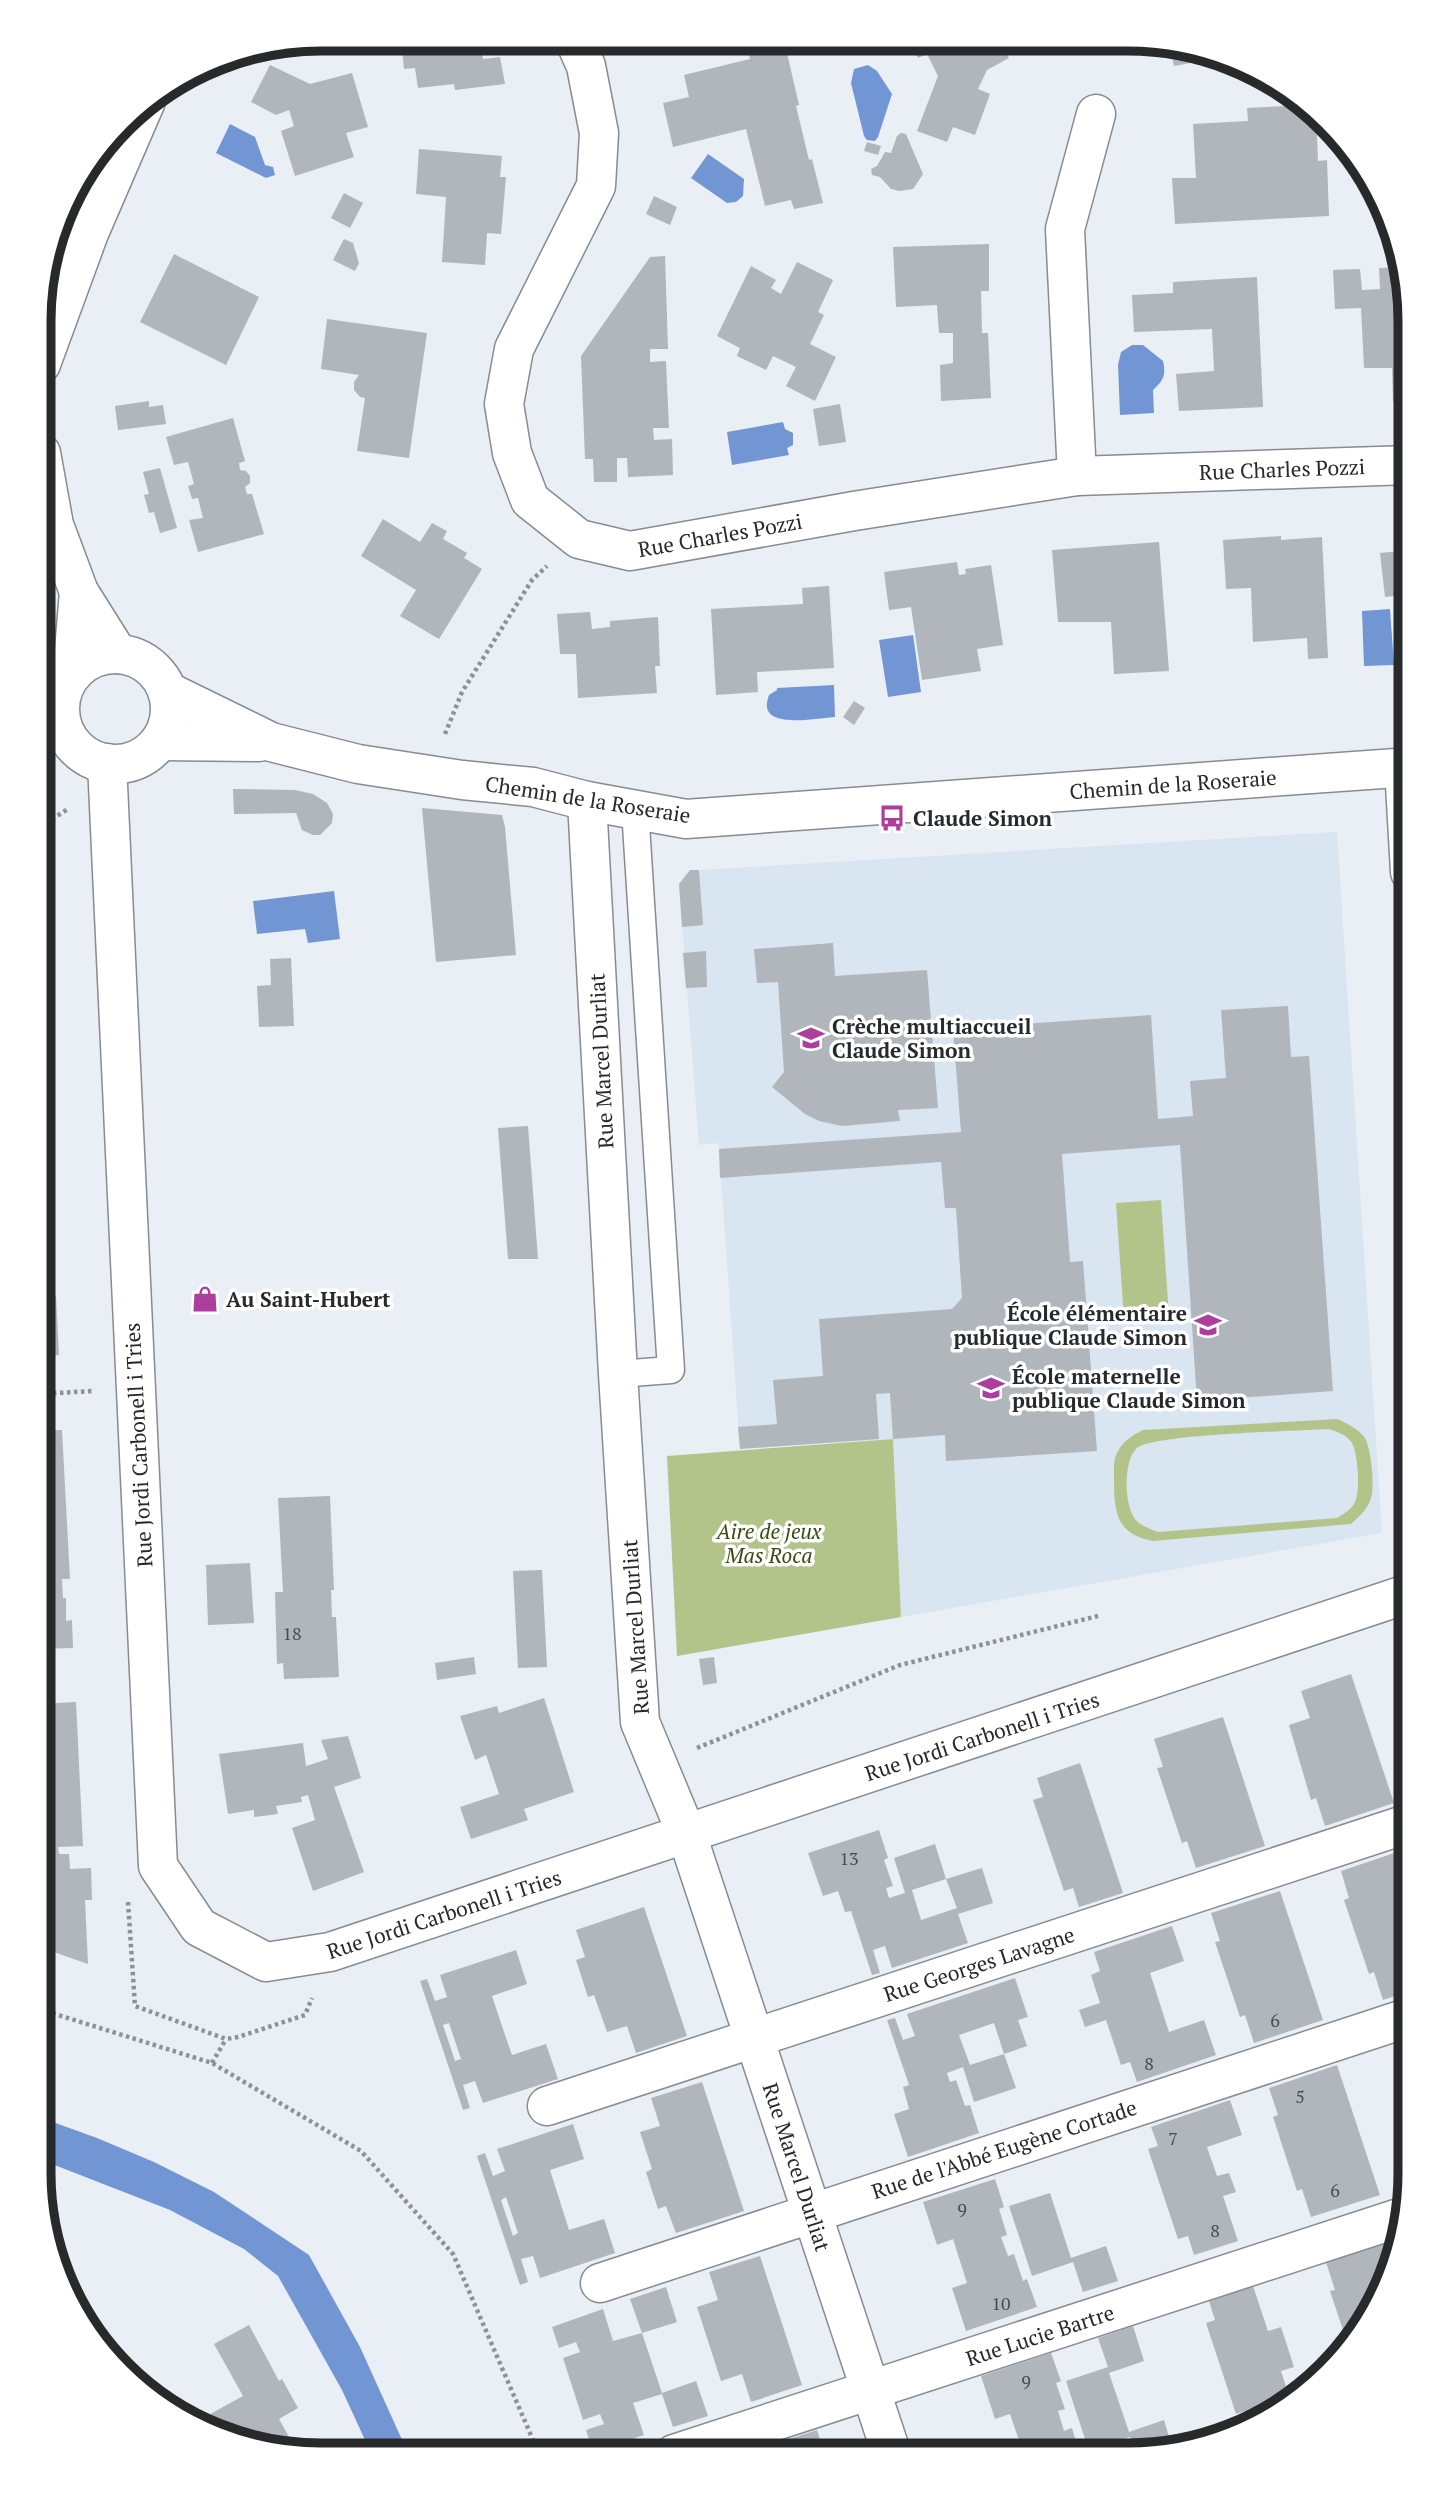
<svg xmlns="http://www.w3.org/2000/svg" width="1449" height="2494" font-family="'PT Serif',serif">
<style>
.built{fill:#d9e5f1}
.green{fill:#b3c48b;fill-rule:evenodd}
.water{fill:#7296d4}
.building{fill:#b0b6bb;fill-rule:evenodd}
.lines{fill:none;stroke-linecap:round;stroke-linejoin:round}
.service-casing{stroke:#868c91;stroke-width:29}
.minor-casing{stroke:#868c91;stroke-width:41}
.tertiary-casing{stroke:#868c91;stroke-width:41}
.path{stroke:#8e9296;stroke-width:4.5;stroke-dasharray:3.5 3.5;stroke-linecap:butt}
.service{stroke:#fff;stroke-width:26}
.minor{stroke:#fff;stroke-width:38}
.tertiary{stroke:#fff;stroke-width:38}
.labels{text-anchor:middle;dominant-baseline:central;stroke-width:7;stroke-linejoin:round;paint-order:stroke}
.number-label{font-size:18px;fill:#494c4f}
.street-label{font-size:21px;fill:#27292b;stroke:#fff}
.poi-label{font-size:21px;font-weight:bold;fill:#27292b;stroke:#fff;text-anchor:start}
.park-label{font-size:21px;font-style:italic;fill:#3c4912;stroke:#fff}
.rim{fill:none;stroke:#27292b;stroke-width:9}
</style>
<rect width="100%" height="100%" fill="#e9eff5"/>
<polygon class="built" points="1337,832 1382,1533 901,1617 893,1439 740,1449 719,1149 718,1143 699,1145 679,884 699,870"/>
<g class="green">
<polygon points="1161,1200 1169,1316 1124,1319 1116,1203"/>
<path d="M1338 1419C1347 1424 1359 1429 1365 1438 1371 1449 1375 1486 1371 1498 1368 1509 1359 1517 1351 1524L1153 1541C1116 1534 1114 1512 1114 1479 1114 1469 1113 1459 1118 1451 1123 1441 1133 1435 1143 1430ZM1329 1429C1338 1432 1347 1435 1352 1443 1358 1454 1361 1493 1354 1504 1350 1510 1344 1514 1337 1518L1158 1532C1150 1529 1141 1526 1135 1519 1124 1505 1123 1460 1137 1448 1155 1434 1298 1431 1329 1429Z"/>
<polygon points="893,1439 901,1617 677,1656 667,1456"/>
</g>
<g class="water">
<polygon points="868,65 877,71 892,94 878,137 875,141 867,140 864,136 851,83 854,69"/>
<polygon points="230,124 255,137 265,165 273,167 275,175 266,178 216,153"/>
<polygon points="708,154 744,179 743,196 736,202 727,203 691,178"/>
<path d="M1132 345H1143L1163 361C1166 375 1164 380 1153 390L1154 413 1120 415 1118 365 1121 352Z"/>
<polygon points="783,422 785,429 793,433 793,445 787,448 789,455 732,465 727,432"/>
<polygon points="1390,609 1394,665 1364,666 1362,611"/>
<polygon points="913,635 921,692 888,697 879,640"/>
<path d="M834 685 835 717C820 718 769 728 767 707 766 703 768 699 769 695L777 690V688Z"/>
<polygon points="334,891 340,939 308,943 305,929 257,934 253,901"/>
<polygon points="39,2117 97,2138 154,2162 214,2192 309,2255 360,2347 408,2453 371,2453 342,2390 278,2276 244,2249 170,2210 39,2159"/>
</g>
<g class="building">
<polygon points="401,39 480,39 483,59 500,57 505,84 455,90 454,84 418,88 415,68 404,69"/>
<polygon points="784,40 799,105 796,106 809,160 812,159 823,203 794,209 791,200 765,206 746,129 673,147 663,103 689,97 684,75 750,59 748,49"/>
<polygon points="909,40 1000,40 1009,58 987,70 978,89 990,94 975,135 953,127 947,142 917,131 938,76 927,54 918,58"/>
<polygon points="1169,42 1224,57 1174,66"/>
<polygon points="270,65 310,84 352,73 368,127 346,133 354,157 295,176 281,131 294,126 289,110 276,115 251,102"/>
<polygon points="1308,105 1316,113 1318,161 1327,160 1329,216 1175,224 1172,178 1196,178 1193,124 1248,121 1247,108"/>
<polygon points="901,133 906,134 923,174 913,189 900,191 891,189 880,177 872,175 871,169 877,166 885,152 891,153 897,136"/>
<polygon points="867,142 881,146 878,155 864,151"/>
<polygon points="419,149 502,156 500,177 506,177 501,234 487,233 485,265 442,262 446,197 416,194"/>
<polygon points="344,193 363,203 350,228 331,218"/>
<polygon points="654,196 677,207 670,225 646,214"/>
<polygon points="344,239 353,243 359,263 355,271 333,260"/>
<polygon points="989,244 989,291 981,291 982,333 988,333 991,398 941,401 940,365 953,363 953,333 939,333 937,305 896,307 893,247"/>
<polygon points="174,254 259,297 226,365 140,322"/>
<polygon points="665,256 668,349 650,349 650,362 666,361 669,428 653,428 654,440 672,439 673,475 628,477 627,458 617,458 617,482 594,482 593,459 585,459 581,356 650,257"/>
<polygon points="797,262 833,280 818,312 824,315 810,344 836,357 815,401 786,386 796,367 773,356 766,370 737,356 740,348 717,336 751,266 776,280 771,288 781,294"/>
<polygon points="1400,267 1410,320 1410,401 1393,402 1392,368 1364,368 1361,308 1335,309 1333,270 1360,269 1362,290 1380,289 1379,268"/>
<polygon points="1257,277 1263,407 1179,411 1176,374 1214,371 1212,329 1134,332 1132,295 1173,293 1173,282"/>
<polygon points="327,319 427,333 409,458 357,451 365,398 360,397 354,390 354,382 359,375 321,369"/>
<polygon points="149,401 149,407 163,405 166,424 118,430 115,406"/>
<polygon points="840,404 846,442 819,446 813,409"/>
<polygon points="233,418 245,461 239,463 240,470 246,471 250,476 250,483 245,487 247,494 252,494 264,534 198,552 189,520 203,518 198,498 192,499 188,486 194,484 188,462 174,465 166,437"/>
<polygon points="160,468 177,528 160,533 154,512 149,513 144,495 149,494 143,472"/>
<polygon points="383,519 420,542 432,523 447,531 443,539 467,553 464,558 482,569 439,639 400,616 416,590 361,556"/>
<polygon points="1281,536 1281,540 1322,537 1328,658 1308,659 1307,638 1253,642 1251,588 1226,589 1223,540"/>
<polygon points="1159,542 1169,671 1114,674 1111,622 1058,622 1052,550"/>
<polygon points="1410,550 1410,594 1385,597 1380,553"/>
<polygon points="957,562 959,575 966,574 965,569 991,565 1003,645 977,649 981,671 922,680 911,607 889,610 884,572"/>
<polygon points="829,586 834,668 757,672 758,692 716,695 711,609 803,604 802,588"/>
<polygon points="590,612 592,629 610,627 610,621 658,617 660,666 655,666 657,693 578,698 576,654 560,654 557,614"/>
<polygon points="854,701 865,708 854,725 843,717"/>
<polygon points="233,789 295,790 313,794 327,803 333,814 332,823 320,835 313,835 302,830 296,813 234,814"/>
<polygon points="422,808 502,815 505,827 516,955 436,962"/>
<polygon points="690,870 699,870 703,925 682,927 679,884"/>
<polygon points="833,943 835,976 927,970 938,1108 898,1110 900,1121 842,1126 819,1121 805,1114 772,1087 784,1072 778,982 757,983 754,949"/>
<polygon points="706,951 707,987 686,988 683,953"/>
<polygon points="291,958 294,1026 259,1027 257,986 271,985 270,959"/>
<polygon points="1288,1006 1291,1057 1309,1056 1333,1391 1197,1401 1180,1145 1062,1154 1070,1262 1083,1261 1097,1451 946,1461 945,1435 893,1439 890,1393 876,1394 879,1439 740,1449 738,1427 777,1424 773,1380 823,1376 819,1319 952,1309 962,1298 956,1208 945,1208 941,1162 720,1178 719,1149 961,1132 953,1029 1151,1015 1158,1119 1193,1116 1190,1081 1226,1078 1221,1010"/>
<polygon points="528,1126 538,1259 508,1259 498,1128"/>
<polygon points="40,1143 48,1143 55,1282 40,1283"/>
<polygon points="56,1296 59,1355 40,1356 40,1297"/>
<polygon points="62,1430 70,1579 62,1579 63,1598 66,1598 66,1621 72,1620 73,1648 39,1649 39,1431"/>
<polygon points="330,1496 334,1590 331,1590 332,1617 336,1617 339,1677 284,1679 283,1663 277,1664 275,1592 283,1592 278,1498"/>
<polygon points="250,1563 254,1623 208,1625 206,1565"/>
<polygon points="542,1570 547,1667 518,1668 513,1571"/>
<polygon points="474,1657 476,1674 437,1680 435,1663"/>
<polygon points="714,1657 717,1683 703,1685 699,1659"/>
<polygon points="1351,1674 1394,1803 1325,1826 1316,1798 1311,1800 1289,1725 1310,1718 1301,1691"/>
<polygon points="544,1698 574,1792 524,1809 528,1820 471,1839 460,1807 499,1794 486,1755 475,1760 460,1716 497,1706 499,1713"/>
<polygon points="76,1702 83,1846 58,1847 59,1854 69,1854 70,1869 91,1868 92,1900 85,1900 88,1964 45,1949 44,1936 39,1936 39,1704"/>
<polygon points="1223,1717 1265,1846 1196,1868 1187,1841 1182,1843 1157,1768 1163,1767 1154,1739"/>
<polygon points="348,1736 361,1778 334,1787 364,1872 313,1891 292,1828 315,1820 308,1795 301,1797 302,1802 276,1806 278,1814 254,1817 254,1810 228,1814 219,1754 303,1743 306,1766 328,1759 321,1740"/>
<polygon points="1080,1763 1123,1893 1079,1907 1073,1888 1064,1891 1033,1800 1043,1797 1037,1778"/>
<polygon points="879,1830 888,1858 884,1860 893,1886 886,1888 889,1898 905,1893 894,1858 935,1844 946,1879 912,1890 921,1920 957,1908 946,1879 982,1868 993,1903 958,1914 968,1943 892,1968 885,1946 873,1950 880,1973 872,1975 851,1911 845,1912 838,1891 823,1896 808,1853"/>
<polygon points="1409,1848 1410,1991 1383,2000 1374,1972 1369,1974 1344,1900 1349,1898 1341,1871"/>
<polygon points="1280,1891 1323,2020 1254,2043 1245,2015 1240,2017 1215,1942 1220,1941 1211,1913"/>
<polygon points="644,1907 687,2036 636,2053 627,2026 607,2032 594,1995 588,1997 576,1960 585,1957 576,1930"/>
<polygon points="1172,1926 1184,1961 1150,1973 1169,2032 1204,2020 1216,2055 1137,2082 1130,2062 1121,2065 1106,2020 1085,2027 1079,2010 1100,2003 1091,1975 1100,1971 1094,1952"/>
<path d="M516 1950 527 1984 492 1996 502 2026 512 2055 546 2044 558 2079 483 2103 475 2081 463 2085 470 2108 463 2110 420 1981 427 1979 435 2001 447 1997 440 1975ZM449 2023 461 2059 455 2061 443 2025Z"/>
<polygon points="1015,1978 1028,2017 1018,2020 1027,2046 1004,2054 994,2023 959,2035 970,2065 1004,2054 1016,2088 974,2102 963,2067 947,2073 950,2082 956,2080 965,2106 970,2105 979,2133 908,2157 894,2114 909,2109 903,2087 909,2085 887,2020 895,2018 903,2040 915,2036 907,2014"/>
<polygon points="1337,2065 1380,2195 1311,2217 1302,2189 1297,2191 1273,2117 1278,2115 1269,2088"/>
<polygon points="702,2082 744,2211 676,2233 666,2206 658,2209 646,2172 652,2169 640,2132 660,2126 651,2098"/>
<polygon points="1230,2100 1242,2135 1207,2147 1217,2176 1229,2173 1236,2192 1223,2196 1238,2241 1194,2255 1188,2236 1178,2239 1148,2149 1158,2146 1151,2127"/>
<path d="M573 2124 584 2159 550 2170 569 2230 604 2219 615 2253 540 2278 533 2256 521 2259 528 2282 520 2285 477 2156 485 2153 493 2176 505 2171 497 2149ZM506 2197 518 2233 513 2236 501 2200Z"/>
<polygon points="995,2179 1004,2207 999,2209 1007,2235 1001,2237 1008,2256 1014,2254 1023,2281 1027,2279 1037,2307 966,2331 952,2288 967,2283 953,2239 937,2245 923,2202"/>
<polygon points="1050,2193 1071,2258 1106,2246 1118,2281 1083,2292 1073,2262 1032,2276 1009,2206"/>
<polygon points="1395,2240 1398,2250 1395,2265 1349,2348 1330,2291 1335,2290 1326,2262"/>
<polygon points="760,2256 802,2385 751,2402 742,2374 721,2381 697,2307 718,2300 709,2272"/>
<polygon points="1253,2286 1268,2331 1281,2327 1294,2367 1281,2371 1291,2402 1250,2426 1245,2411 1236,2414 1206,2323 1215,2320 1209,2301"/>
<polygon points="666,2287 677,2322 642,2333 630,2299"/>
<polygon points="603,2309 613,2341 642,2333 662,2393 696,2381 708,2416 673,2427 662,2394 633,2403 644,2435 593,2452 586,2430 604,2424 600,2414 583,2420 563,2358 580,2352 576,2342 559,2348 552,2327"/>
<polygon points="249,2325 279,2381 282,2379 298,2408 279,2419 297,2451 293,2453 284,2453 212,2434 194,2423 243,2396 214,2344"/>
<polygon points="1133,2326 1144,2361 1109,2373 1129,2432 1164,2420 1172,2447 1136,2454 1130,2437 1089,2451 1066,2381 1108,2367 1098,2338"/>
<polygon points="1051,2353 1061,2381 1056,2383 1065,2409 1058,2411 1064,2431 1072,2428 1080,2455 1024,2455 1010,2414 995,2419 981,2376"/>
<polygon points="817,2430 825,2455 745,2454 744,2454"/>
</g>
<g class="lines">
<g class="service-casing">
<polyline id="service" points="618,1374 671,1370 635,809"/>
</g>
<g class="minor-casing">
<g id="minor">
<polyline points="574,39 586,66 599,133 596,186 514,349 504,404 512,453 530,500 579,539 630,551 854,511 1077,476 1410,465"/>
<polyline points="41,364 89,233 146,101"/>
<polyline points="41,453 54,525 79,592 118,654"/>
<polyline points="1077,476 1065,229 1096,114"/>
<polyline points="72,674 79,592"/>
<polyline points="107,763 158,1866 199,1927 266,1962 330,1952 1410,1593"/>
<polyline points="1404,767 1410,872"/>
<polyline points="587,801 618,1374 640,1722 687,1835 892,2455"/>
<polyline points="547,2106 1410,1823"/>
<polyline points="600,2283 1410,2017"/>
<polyline points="674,2454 1405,2216"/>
</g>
</g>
<g class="tertiary-casing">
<g id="tertiary">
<circle cx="115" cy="709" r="55"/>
<polyline points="167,691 271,742 358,764 462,780 533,787 587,801 686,819 1410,767"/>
<polyline points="160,741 259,742"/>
</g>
</g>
<g class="path">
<polyline points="445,734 462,692 532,580 547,566"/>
<polyline points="40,827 68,809"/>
<polyline points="39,1394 93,1391"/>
<polyline points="697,1748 900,1665 1098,1616"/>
<polyline points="128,1902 135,2006 226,2039 238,2037 305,2015 312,1998"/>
<polyline points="39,2009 212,2063 361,2151 453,2254 539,2454"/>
<polyline points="212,2063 226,2039"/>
</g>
<use href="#service" class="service"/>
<use href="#minor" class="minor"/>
<use href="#tertiary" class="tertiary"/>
</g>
<defs>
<g id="bus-bare" transform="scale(2.1)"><path d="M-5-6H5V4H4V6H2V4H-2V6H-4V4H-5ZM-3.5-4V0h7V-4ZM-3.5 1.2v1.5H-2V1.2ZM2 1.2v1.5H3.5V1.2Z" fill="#ac3e9c" stroke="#fff" stroke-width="2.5" paint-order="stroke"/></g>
<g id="school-bare" transform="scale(2.1)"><path d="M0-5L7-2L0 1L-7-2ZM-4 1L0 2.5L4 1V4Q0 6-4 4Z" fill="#ac3e9c" stroke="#fff" stroke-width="2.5" paint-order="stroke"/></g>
<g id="shop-bare" transform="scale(2.1)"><path d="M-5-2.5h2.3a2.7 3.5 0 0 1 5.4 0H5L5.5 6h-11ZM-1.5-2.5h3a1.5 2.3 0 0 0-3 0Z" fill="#ac3e9c" stroke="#fff" stroke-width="2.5" paint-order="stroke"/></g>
</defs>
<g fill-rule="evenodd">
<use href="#bus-bare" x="892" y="818"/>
<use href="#school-bare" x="811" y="1038"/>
<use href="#shop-bare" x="205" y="1299"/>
<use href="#school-bare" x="1208" y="1325"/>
<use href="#school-bare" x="991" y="1388"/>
</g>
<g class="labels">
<g class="number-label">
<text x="292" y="1633">18</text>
<text x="849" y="1858">13</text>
<text x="1275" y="2020">6</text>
<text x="1149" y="2063">8</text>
<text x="1300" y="2096">5</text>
<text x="1173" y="2138">7</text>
<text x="1335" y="2190">6</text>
<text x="962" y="2209">9</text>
<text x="1215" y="2230">8</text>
<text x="1001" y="2303">10</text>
<text x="1026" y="2381">9</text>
</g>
<g class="street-label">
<text transform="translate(1282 469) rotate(-2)">Rue Charles Pozzi</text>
<text transform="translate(720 535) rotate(-10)">Rue Charles Pozzi</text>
<text transform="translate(1173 784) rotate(-4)">Chemin de la Roseraie</text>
<text transform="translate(588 799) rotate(9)">Chemin de la Roseraie</text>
<text transform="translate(601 1061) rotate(-93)">Rue Marcel Durliat</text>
<text transform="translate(138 1445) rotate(-93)">Rue Jordi Carbonell i Tries</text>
<text transform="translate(635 1627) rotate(-94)">Rue Marcel Durliat</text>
<text transform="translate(982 1736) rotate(-18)">Rue Jordi Carbonell i Tries</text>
<text transform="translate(444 1914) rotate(-18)">Rue Jordi Carbonell i Tries</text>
<text transform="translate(979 1964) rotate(-18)">Rue Georges Lavagne</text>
<text transform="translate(1004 2149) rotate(-18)">Rue de l'Abbé Eugène Cortade</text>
<text transform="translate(797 2167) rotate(72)">Rue Marcel Durliat</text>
<text transform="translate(1040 2335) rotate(-18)">Rue Lucie Bartre</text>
</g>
<g class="poi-label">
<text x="913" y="818">Claude Simon</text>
<text x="832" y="1026">Crèche multiaccueil<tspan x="832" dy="24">Claude Simon</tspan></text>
<text x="226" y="1299">Au Saint-Hubert</text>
<text x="1187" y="1313" text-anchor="end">École élémentaire<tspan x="1187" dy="24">publique Claude Simon</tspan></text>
<text x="1012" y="1376">École maternelle<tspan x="1012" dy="24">publique Claude Simon</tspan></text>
</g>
<g class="park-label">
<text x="769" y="1531">Aire de jeux<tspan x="769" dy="24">Mas Roca</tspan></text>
</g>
</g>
<path d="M0 0H1449V2494H0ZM321 51H1128A270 270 0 0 1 1398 321V2173A270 270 0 0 1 1128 2443H321A270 270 0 0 1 51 2173V321A270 270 0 0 1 321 51Z" fill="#fff" fill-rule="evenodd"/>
<path class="rim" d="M321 51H1128A270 270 0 0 1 1398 321V2173A270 270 0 0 1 1128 2443H321A270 270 0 0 1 51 2173V321A270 270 0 0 1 321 51Z"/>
</svg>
